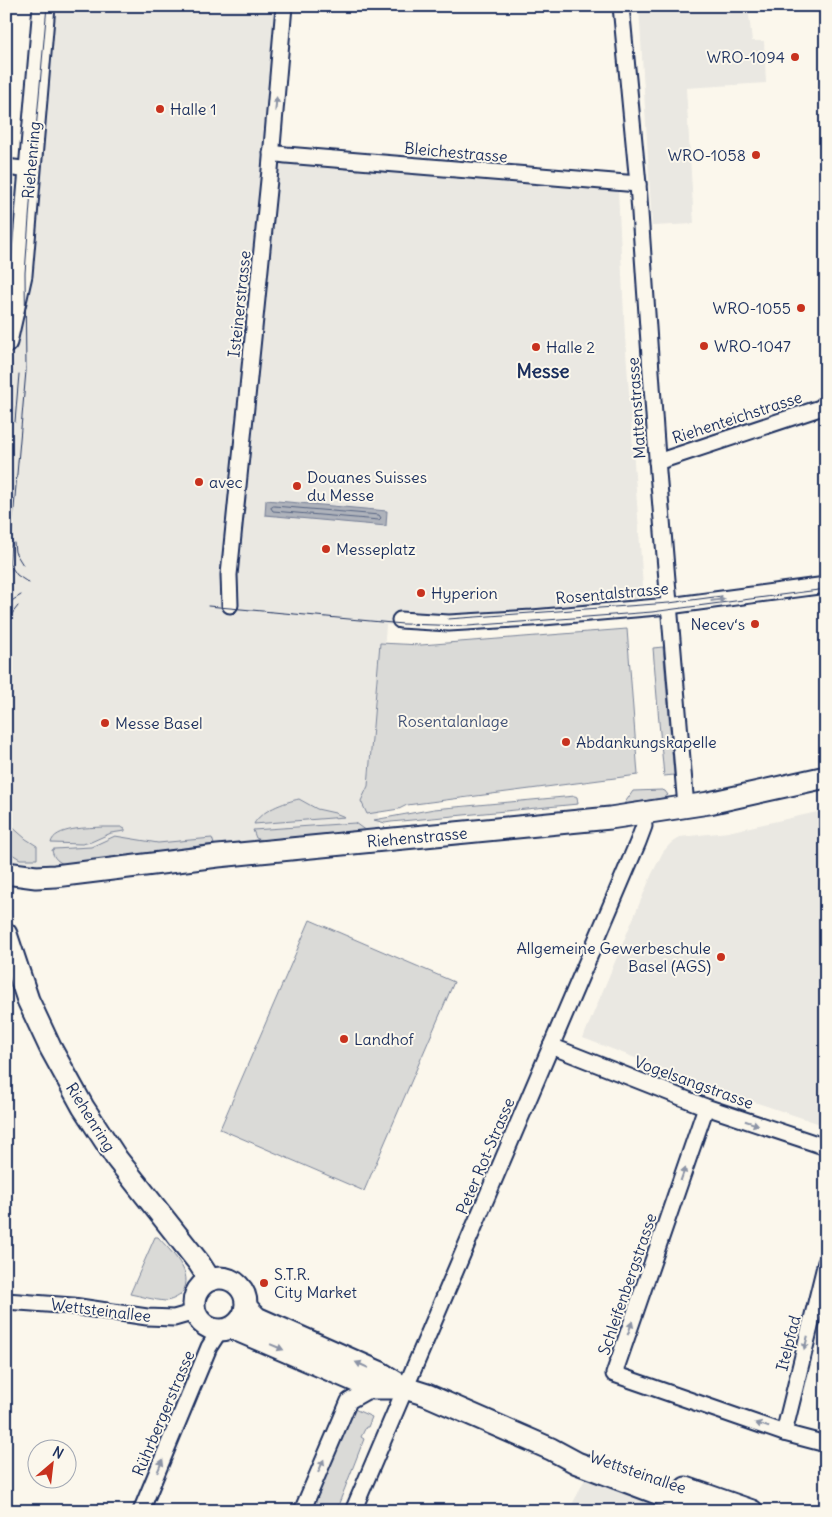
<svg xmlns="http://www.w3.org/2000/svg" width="832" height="1517" font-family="Delius,sans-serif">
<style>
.built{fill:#eae8e2}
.green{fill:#dadad7;stroke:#7a849a}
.water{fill:#afb3bb;stroke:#747e96}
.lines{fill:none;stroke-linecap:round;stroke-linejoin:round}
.shore{stroke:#566483;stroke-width:1}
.minor-casing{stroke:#1b2f5e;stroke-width:19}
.secondary-casing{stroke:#1b2f5e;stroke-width:25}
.minor{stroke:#fbf7ec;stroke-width:15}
.secondary{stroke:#fbf7ec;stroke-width:21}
.tram{stroke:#1b2f5e;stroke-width:1}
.oneway{fill:#8b93a5}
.poi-dot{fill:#c8321e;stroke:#fbf7ec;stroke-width:2}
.labels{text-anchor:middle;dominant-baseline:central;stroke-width:4;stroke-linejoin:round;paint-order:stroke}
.poi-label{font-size:16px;fill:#1b2f5e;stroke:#fbf7ec;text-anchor:start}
.street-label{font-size:16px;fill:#1b2f5e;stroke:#fbf7ec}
.park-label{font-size:16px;fill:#415176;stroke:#fbf7ec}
.quarter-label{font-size:19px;font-weight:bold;fill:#1b2f5e;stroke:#fbf7ec}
</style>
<rect width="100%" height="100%" fill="#fbf7ec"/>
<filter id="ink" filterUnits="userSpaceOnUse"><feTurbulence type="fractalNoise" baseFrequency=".02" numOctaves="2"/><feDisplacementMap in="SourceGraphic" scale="10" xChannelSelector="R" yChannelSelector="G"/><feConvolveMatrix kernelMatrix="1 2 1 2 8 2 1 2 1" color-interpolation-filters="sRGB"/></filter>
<g filter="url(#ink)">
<g class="built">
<polygon points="54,6 279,6 265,159 618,189 625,337 645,614 456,628 386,625 374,792 381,836 59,872 6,867 6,358 23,312 36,201"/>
<polygon points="639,6 748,6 752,41 764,41 766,83 686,88 694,224 652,226"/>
<polygon points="826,810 826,1126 719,1090 583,1038 651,876 663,852 671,843 680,837 728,832"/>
<polygon points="587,1475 684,1511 569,1511"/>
</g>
<g class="green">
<polygon points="627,629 638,775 407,805 399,809 367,814 361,801 368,786 380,643 421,645"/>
<polygon points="663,647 674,775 664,776 659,722 653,648"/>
<polygon points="662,790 665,791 668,795 663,798 624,804 633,791"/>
<polygon points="575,796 577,797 578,804 391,822 385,823 374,820 434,809"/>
<path d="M299 799 317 809 335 813 345 817 254 824C260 811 285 802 299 799Z"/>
<polygon points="355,823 366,831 261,840 256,838 253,830"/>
<polygon points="6,824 10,825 26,839 37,846 37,859 20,859 7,851"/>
<path d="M103 827H121L125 829V831L111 833 91 842 82 844 51 843C54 827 89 828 103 827Z"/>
<path d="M115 836 158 843 212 838 214 844 67 865C59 863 53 858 52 850L54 849 91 847Z"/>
<polygon points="310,920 454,982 364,1191 220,1129"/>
<path d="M155 1237H158C170 1251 196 1273 182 1293 179 1297 170 1301 165 1301 154 1300 141 1296 130 1294Z"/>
<polygon points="350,1407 372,1417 368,1427 366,1427 361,1437 364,1439 336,1511 305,1511"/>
</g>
<polygon class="water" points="266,500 387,511 386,526 265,515"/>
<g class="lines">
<polygon class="shore" points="274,506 379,515 381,518 379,520 273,511 271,508"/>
<g class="minor-casing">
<g id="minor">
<polyline points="621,6 638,184 658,472 686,807"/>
<polyline points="271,153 286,155 638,184"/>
<polyline points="6,167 30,170"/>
<polyline points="657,462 820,408 826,403"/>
<polyline points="230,605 229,575 270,170 284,6"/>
<polyline points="400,620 449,623 532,618 669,606 826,585"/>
<polyline points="551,1046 706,1107 826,1147"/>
<polyline points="706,1107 614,1374 784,1433 826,1444"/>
<polyline points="6,1301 73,1306 147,1317 174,1318 195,1312"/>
<polyline points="784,1433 826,1262"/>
<polyline points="141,1511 209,1347 220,1330"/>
<polyline points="302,1511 349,1401 372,1388"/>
<polyline points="353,1511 638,842 644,826 643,814"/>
</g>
</g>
<g class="secondary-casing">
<g id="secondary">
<polyline points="6,342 21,275 44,6"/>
<polyline points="6,873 36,877 55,876 218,856 610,818 709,803 826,777"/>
<polyline points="6,934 28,1000 50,1047 83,1107 117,1159 199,1263 210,1280"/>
<circle cx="220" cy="1304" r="26"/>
<polyline points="246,1307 257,1318 379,1372 405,1388 427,1395 551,1449 577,1463 705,1511"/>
<polyline points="232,1328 372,1388 404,1388"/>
<polyline points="686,1488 752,1511"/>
</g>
</g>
<use href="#minor" class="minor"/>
<use href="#secondary" class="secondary"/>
<g class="tram">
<polyline points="15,422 19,374"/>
<polyline points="6,507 8,498"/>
<polyline points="14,543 15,552 23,565"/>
<polyline points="8,562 17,575 29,583"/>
<polyline points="6,600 26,371 25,273 33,163 47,6"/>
<polyline points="208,606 403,624 468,626 652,612 826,589"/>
<polyline points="6,608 13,600 21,595"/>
<polyline points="448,619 669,603 722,596"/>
<polyline points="6,627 11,615 18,606"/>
</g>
</g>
<defs><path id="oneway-solid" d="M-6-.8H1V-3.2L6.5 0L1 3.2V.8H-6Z" transform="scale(1.25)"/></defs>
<g class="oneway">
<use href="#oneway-solid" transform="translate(276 104) rotate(-85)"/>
<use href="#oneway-solid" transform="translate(718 600) rotate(-8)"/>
<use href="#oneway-solid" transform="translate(752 1123) rotate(18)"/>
<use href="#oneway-solid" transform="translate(683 1174) rotate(-71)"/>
<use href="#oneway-solid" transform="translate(630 1328) rotate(-71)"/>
<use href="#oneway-solid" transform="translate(806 1343) rotate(104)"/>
<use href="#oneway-solid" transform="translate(277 1347) rotate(23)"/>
<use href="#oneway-solid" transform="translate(362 1365) rotate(-156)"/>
<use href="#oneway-solid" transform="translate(762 1425) rotate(-162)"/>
<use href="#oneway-solid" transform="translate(160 1466) rotate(-67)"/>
<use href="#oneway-solid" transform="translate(321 1466) rotate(-67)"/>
</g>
</g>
<g class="poi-dot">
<circle cx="795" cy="57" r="5"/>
<circle cx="160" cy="109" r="5"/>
<circle cx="756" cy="155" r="5"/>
<circle cx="801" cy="308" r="5"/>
<circle cx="704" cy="346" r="5"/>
<circle cx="536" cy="347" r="5"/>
<circle cx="199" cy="482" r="5"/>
<circle cx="297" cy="486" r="5"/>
<circle cx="326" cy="549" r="5"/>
<circle cx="421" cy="593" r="5"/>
<circle cx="755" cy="624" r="5"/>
<circle cx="105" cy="723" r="5"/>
<circle cx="566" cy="742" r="5"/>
<circle cx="721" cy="957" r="5"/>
<circle cx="344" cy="1039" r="5"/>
<circle cx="264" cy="1283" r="5"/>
</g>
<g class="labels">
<g class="poi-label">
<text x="785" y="57" text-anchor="end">WRO-1094</text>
<text x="170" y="109">Halle 1</text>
<text x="746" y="155" text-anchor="end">WRO-1058</text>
<text x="791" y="308" text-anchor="end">WRO-1055</text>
<text x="714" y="346">WRO-1047</text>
<text x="546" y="347">Halle 2</text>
<text x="307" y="477">Douanes Suisses<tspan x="307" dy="18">du Messe</tspan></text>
<text x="209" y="482">avec</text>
<text x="336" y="549">Messeplatz</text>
<text x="431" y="593">Hyperion</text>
<text x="745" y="624" text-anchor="end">Necev‘s</text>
<text x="115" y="723">Messe Basel</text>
<text x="576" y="742">Abdankungskapelle</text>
<text x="711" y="948" text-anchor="end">Allgemeine Gewerbeschule<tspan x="711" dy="18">Basel (AGS)</tspan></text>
<text x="354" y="1039">Landhof</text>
<text x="274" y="1274">S.T.R.<tspan x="274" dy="18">City Market</tspan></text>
</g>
<g class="street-label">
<text transform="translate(456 152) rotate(5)">Bleichestrasse</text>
<text transform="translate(31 160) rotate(-85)">Riehenring</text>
<text transform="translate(239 304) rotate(-84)">Isteinerstrasse</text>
<text transform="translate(636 408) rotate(-94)">Mattenstrasse</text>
<text transform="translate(737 417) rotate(-18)">Riehenteichstrasse</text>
<text transform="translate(612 593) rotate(-5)">Rosentalstrasse</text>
<text transform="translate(417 837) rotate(-5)">Riehenstrasse</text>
<text transform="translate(694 1082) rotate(20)">Vogelsangstrasse</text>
<text transform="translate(91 1117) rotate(58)">Riehenring</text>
<text transform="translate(485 1156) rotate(-67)">Peter Rot-Strasse</text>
<text transform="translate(627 1284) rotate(-71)">Schleifenbergstrasse</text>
<text transform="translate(101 1310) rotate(7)">Wettsteinallee</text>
<text transform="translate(788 1343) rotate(-76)">Itelpfad</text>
<text transform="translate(163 1413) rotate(-67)">Rührbergerstrasse</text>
<text transform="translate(638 1472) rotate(19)">Wettsteinallee</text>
</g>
<g class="park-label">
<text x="453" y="721">Rosentalanlage</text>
</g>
<g class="quarter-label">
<text x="543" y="371">Messe</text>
</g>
</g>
<rect width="832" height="1517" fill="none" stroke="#fbf7ec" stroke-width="25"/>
<rect x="12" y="12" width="807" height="1492" fill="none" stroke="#1b2f5e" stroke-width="2" filter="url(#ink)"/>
<g transform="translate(52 1464) rotate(28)"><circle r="24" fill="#fbf7ec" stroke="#a1a7b3"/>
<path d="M0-4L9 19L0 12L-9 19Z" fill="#c8321e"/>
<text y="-8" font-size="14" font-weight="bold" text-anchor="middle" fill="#1b2f5e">N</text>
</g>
</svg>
